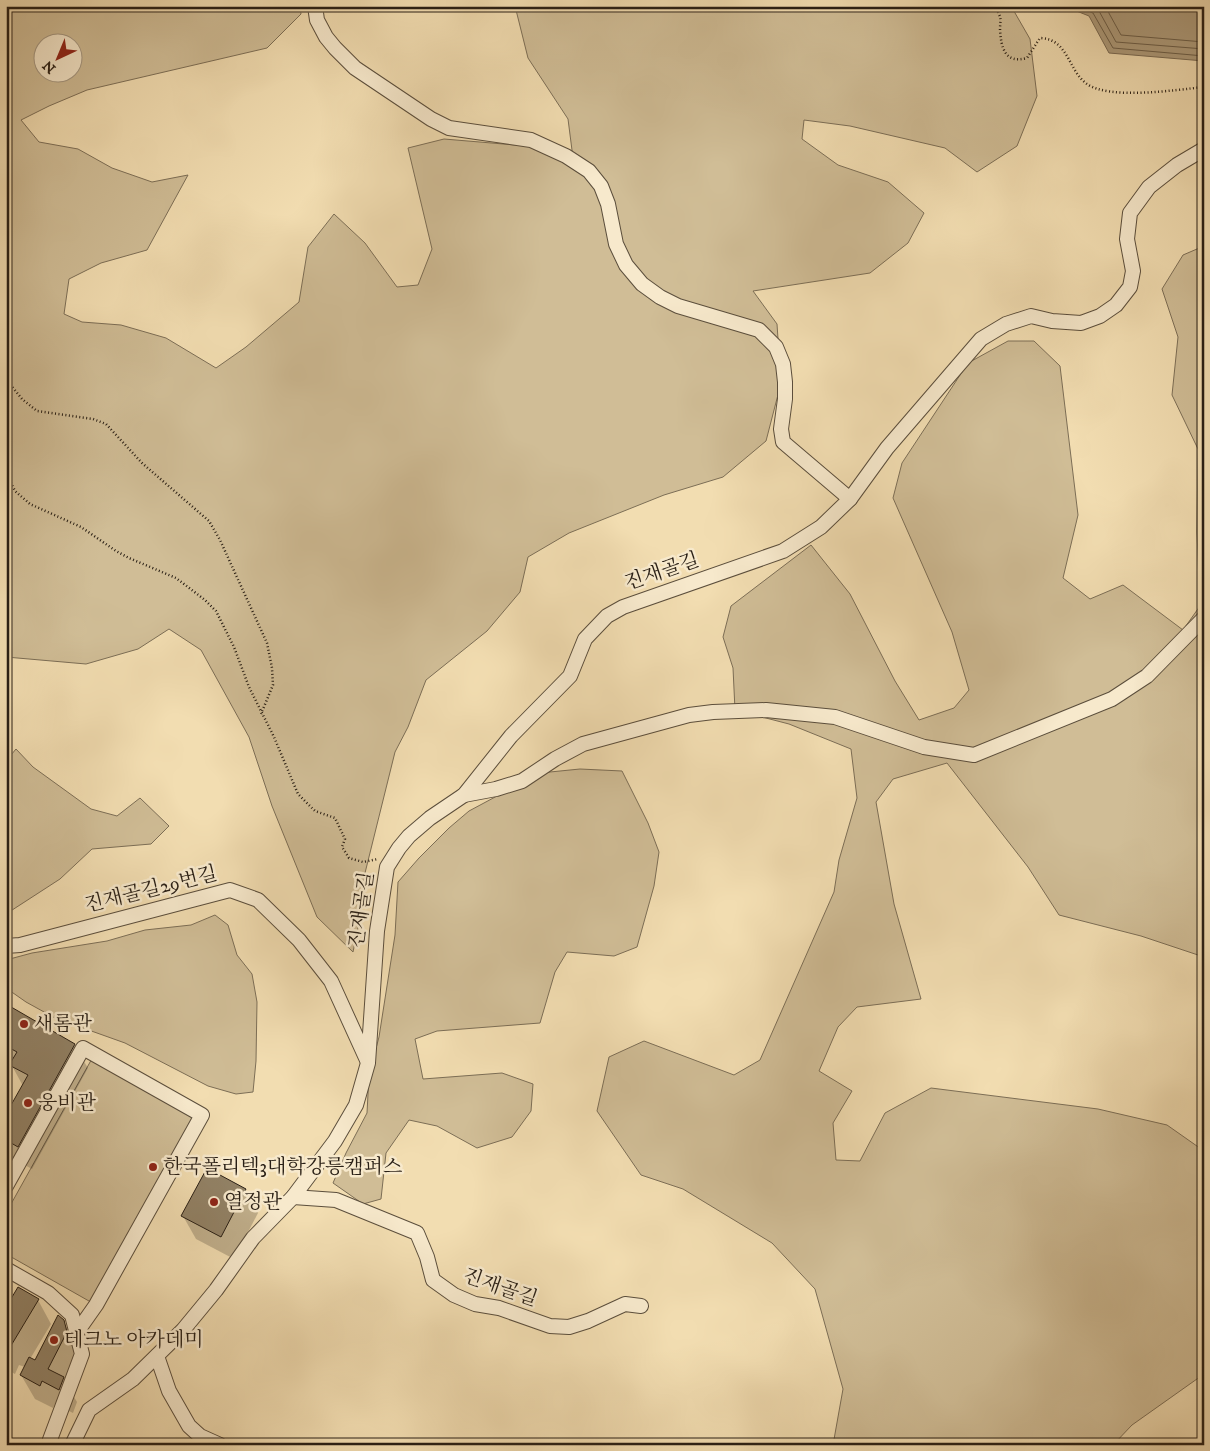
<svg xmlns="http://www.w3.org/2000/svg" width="1210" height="1451" font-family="'IM FELL DW Pica','Noto Serif KR',serif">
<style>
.green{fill:#d0bd96;stroke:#7c6e56;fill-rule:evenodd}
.water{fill:#ae9c7c;stroke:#796a53}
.shadow{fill:#0003}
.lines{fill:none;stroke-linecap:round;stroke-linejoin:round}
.shore{stroke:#6c5e48;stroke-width:1}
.building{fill:#928266;stroke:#291f15}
.minor-casing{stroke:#5b4e3c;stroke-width:16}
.path{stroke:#291f15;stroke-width:2.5;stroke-dasharray:1 2.5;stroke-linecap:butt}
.minor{stroke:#f7e9cc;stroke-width:14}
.poi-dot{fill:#8f2418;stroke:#f7e9cc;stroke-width:2}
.labels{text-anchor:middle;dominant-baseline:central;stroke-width:5;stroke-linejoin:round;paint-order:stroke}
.street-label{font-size:20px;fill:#291f15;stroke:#f7e9cc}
.poi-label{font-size:20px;fill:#291f15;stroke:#f7e9cc;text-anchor:start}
</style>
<rect width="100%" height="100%" fill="#f2ddb1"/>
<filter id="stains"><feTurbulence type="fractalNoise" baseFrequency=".004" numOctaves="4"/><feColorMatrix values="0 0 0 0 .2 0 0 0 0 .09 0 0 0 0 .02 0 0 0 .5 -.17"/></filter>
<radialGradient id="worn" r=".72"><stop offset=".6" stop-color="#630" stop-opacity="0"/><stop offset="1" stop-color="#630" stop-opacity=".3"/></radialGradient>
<g class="green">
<path d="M6 6H300L301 14 267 48 87 90 49 106 21 120 39 142 78 149 112 168 152 182 188 175 147 250 101 263 69 279 64 314 82 322 121 325 166 338 216 368 246 347 299 302 308 247 334 214 365 243 397 287 418 285 432 249 408 148 444 139 539 147 573 158 568 119 528 58 515 6H1011L1030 39 1037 96 1017 146 977 172 945 148 850 126 804 120 802 139 838 165 888 182 924 213 908 243 870 273 753 291 777 324 781 383 766 441 723 477 664 495 569 533 528 557 520 592 487 631 426 680 408 727 395 752 364 877 360 918 353 952 317 917 272 806 249 737 201 650 169 629 138 649 86 664 6 657ZM42 42H72V72H42Z"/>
<polygon points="1204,246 1204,957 1141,936 1059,915 1028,867 947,763 893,779 876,802 894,904 921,999 857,1007 838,1027 819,1071 852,1091 833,1123 836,1160 860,1161 885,1113 931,1088 1098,1109 1167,1125 1204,1151 1204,1374 1132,1425 1113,1445 833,1445 843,1389 815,1289 772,1243 683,1189 641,1175 597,1111 609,1057 644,1041 734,1075 760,1060 834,892 839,860 857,798 851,749 789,724 735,710 733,668 723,637 731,606 811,545 850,594 895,681 919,720 954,708 969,690 952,632 893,498 902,463 968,363 1008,341 1034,341 1060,366 1078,515 1063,578 1090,599 1123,585 1183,630 1200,606 1197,532 1198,449 1172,395 1178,337 1162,289 1183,255"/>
<polygon points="16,749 33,767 91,809 117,816 140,798 169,826 151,844 92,849 60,879 6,914 6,761"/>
<polygon points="580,769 622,771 648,823 659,852 654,886 637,947 614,956 567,952 555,972 540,1023 437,1031 415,1039 423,1079 502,1073 533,1084 531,1111 512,1137 477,1148 437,1126 409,1120 386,1153 381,1199 363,1204 333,1183 346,1153 367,1113 369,1075 379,1037 395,935 398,882 419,858 449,828 469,811 540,773"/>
<polygon points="215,915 228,925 237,955 252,974 257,1002 256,1061 253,1092 236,1094 208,1086 125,1043 55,1018 26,1002 6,988 6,960 32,953 107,941 145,930 191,925"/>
<polygon points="94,1055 202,1115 96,1305 6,1254 6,1213"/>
</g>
<polygon class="water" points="1064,6 1204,6 1204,61 1109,53 1089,16"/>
<g class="shadow">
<polygon points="6,1005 74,1045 88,1068 32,1169 10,1157 6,1150 6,1117 23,1086 11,1064 6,1061"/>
<polygon points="245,1190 258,1213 234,1259 196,1239 183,1216"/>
<polygon points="38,1300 51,1324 30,1359 35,1362 63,1321 77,1345 80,1356 66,1383 77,1402 73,1413 55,1404 53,1408 35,1399 21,1375 25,1367 19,1365 15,1374 6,1369 6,1309"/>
</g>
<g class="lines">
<g class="shore">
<polyline points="1077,6 1093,13 1113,48 1204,56"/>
<polyline points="1094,6 1099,11 1116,42 1204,49"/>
<polyline points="1105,6 1121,35 1204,42"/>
</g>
</g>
<g class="building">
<polygon points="6,1004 75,1044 18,1147 6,1140 6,1114 28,1075 9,1065 17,1052 6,1046"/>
<polygon points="207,1168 246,1189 221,1237 181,1216"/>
<polygon points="18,1287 39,1299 6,1354 6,1307"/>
<polygon points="58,1315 64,1320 67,1332 48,1369 64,1377 59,1390 42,1381 40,1386 20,1375 29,1357 35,1360"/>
</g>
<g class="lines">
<g class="minor-casing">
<g id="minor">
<polyline points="315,6 317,20 326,37 335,48 355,68 431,119 449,128 531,140 566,156 589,171 601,186 608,204 616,244 626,265 642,284 660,297 678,306 759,330 776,347 783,364 785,382 785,399 781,429 783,442 850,499"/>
<polyline points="464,795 496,789 522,781 555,759 583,744 689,715 713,712 766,710 835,717 924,747 974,755 1112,699 1147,676 1204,618"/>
<polyline points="6,946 20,945 230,890 258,900 299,940 331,981 367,1060"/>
<polyline points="6,1186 83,1048 202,1115 96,1305 77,1332"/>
<polyline points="293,1197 336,1200 417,1233 427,1257 433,1280 454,1295 475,1304 499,1308 550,1326 569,1327 588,1321 625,1304 641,1306"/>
<polyline points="6,1269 48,1293 72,1315 82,1354 48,1445"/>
<polyline points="157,1356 169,1391 189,1426 200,1436 220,1445"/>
<polyline points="72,1445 89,1410 133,1379 183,1330 216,1290 253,1238 293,1197 335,1141 356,1105 368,1063 377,931 387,867 399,848 409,836 430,818 464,795 511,736 570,676 585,639 607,616 623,607 783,551 821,527 850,499 887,448 981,339 1006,324 1031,316 1052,321 1081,323 1100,316 1116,305 1130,287 1133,271 1127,239 1130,213 1149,187 1177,165 1204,149"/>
</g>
</g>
<g class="path">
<path d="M994 6C996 9 999 13 1000 17 1001 20 1000 25 1000 29 1001 48 1005 64 1027 58L1040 38C1069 39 1068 71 1087 84 1110 100 1175 90 1204 87"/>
<polyline points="6,379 22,399 37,411 93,419 106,424 142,463 209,521 220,540 267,643 272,668 273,685 261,714"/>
<polyline points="6,473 15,491 30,504 81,527 116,551 129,558 176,578 205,600 216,611 234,647 249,687 274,737 298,794 315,811 335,818 345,839 342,847 349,858 363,862 378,859"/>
</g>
<use href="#minor" class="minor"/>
</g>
<g class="poi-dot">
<circle cx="24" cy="1024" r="5"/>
<circle cx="28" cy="1103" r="5"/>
<circle cx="153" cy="1167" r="5"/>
<circle cx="214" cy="1202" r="5"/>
<circle cx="54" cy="1340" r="5"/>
</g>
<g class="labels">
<g class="street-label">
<text transform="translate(662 572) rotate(-19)">진재골길</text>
<text transform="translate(151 890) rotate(-14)">진재골길29번길</text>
<text transform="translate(362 910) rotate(-82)">진재골길</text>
<text transform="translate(500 1288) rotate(19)">진재골길</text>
</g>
<g class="poi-label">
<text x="34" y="1024">새롬관</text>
<text x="38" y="1103">웅비관</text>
<text x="163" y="1167">한국폴리텍3대학강릉캠퍼스</text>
<text x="224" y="1202">열정관</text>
<text x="64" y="1340">테크노 아카데미</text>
</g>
</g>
<rect width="1210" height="1451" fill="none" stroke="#f2ddb1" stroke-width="25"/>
<rect x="8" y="8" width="1195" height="1436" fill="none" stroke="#291f15" stroke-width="2.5"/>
<rect x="12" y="12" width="1185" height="1426" fill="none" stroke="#291f15"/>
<g transform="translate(58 58) rotate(224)"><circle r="24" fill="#f7e9cc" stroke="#a59883"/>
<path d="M0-4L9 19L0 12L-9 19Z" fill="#8f2418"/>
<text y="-8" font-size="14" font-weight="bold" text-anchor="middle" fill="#291f15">N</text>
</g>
<rect width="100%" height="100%" filter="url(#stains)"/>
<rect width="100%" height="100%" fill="url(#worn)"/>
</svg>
